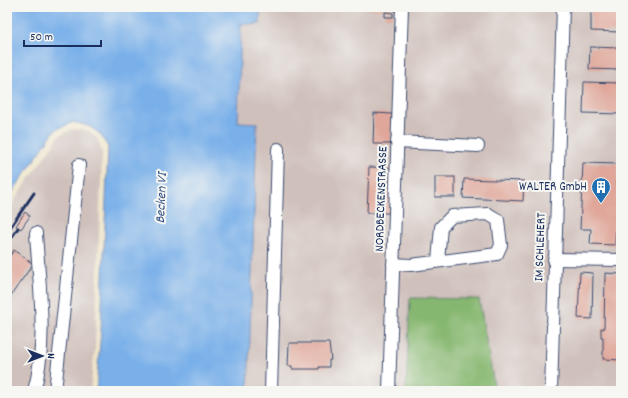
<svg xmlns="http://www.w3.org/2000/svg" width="628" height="398" font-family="Dekko,sans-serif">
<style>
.industrial{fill:#cfc0bb}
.forest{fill:#86b770;stroke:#507367}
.water{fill:#7ab0e9;stroke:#4a70a4}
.building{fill:#dfa699}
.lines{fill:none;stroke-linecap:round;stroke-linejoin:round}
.minor-casing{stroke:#3b4a6e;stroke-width:14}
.minor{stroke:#fff;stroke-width:12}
.rail{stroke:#1b2f5e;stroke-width:3}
.labels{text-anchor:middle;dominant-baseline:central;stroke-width:4;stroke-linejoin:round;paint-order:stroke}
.poi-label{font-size:13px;fill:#1b2f5e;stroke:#f6f6f2;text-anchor:end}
.street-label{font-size:13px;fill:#1b2f5e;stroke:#f6f6f2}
.water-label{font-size:14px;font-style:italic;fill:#385688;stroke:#f6f6f2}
</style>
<rect width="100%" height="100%" fill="#f6f6f2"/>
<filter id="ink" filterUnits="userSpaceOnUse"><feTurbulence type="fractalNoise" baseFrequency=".025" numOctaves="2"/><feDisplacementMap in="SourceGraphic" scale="8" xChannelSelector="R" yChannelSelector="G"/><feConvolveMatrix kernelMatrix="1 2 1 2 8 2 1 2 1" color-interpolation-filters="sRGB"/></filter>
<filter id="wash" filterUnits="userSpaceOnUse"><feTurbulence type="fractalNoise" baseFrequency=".012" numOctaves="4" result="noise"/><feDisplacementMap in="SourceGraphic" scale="16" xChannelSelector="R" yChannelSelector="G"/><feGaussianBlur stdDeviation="0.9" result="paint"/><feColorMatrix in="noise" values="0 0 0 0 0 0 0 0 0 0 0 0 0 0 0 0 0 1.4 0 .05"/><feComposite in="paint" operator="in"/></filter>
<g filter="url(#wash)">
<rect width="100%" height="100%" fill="#efe5ca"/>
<g class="industrial">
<polygon points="260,7 621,7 621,391 495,391 479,300 410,298 406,391 248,391 257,123 238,123 241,24 260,24"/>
<polygon points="72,129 89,131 97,138 102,152 95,348 90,391 7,391 7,211 59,136"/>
</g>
<polygon class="forest" points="410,298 479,299 495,391 406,391"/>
<polygon class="water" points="7,7 260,7 260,24 241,24 238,122 257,123 248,391 96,391 101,330 108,147 100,134 89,126 73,122 55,130 7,200"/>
<g id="blocks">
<g class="building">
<polygon points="369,7 392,7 392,10 369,9"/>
<polygon points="591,10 621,11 621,32 591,31"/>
<polygon points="385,12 393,13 393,17 385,17"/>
<polygon points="590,47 621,48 621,70 589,69"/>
<polygon points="584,82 621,83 621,114 583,113"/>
<polygon points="374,113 392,114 391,144 373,144"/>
<polygon points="583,163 618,164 617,185 621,185 621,222 616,222 615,245 590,244 591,229 580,229"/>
<polygon points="369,167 391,168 389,213 367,213"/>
<rect x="435" y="177" width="20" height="20"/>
<polygon points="464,179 524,181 523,201 463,198"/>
<polygon points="25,212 30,216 21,229 16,226"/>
<polygon points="14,250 33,264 7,301 7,260"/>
<polygon points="580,272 593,273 592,319 578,318"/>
<polygon points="605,273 621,274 621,360 603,359 603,337 601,337 601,328 604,329"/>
<polygon points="289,343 329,343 331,360 329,360 329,367 319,367 319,369 292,369 292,366 288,366"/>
</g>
</g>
</g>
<g filter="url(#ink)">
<use href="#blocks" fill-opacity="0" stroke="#3b4a6e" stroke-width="1"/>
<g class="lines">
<g class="minor-casing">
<g id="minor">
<polyline points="397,142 478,146"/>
<polyline points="554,259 621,260"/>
<polyline points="393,264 411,265 497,254 501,245 498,220 488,214 452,216 441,227 438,261"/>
<path d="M34 391C48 342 39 284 36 233"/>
<polyline points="55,391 79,165"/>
<polyline points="271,391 278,149"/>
<polyline points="389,391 402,7"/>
<polyline points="551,391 563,7"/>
</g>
</g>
<use href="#minor" class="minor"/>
<g class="rail">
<polyline points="7,232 34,193"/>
<polyline points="7,244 18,228"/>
</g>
</g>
</g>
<defs>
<g id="building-pin" transform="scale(1)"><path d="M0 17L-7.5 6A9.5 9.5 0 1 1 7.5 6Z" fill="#1f6fb2" stroke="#f6f6f2"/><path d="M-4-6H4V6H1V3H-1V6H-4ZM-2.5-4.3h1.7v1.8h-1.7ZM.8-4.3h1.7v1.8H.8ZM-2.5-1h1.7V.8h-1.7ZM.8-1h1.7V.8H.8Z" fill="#fff"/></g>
</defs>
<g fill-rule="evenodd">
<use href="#building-pin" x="601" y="187"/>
</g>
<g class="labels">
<g class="poi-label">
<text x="587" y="187">WALTER GmbH</text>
</g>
<g class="street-label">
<text transform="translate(382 199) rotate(-88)">NORDBECKENSTRASSE</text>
<text transform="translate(541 247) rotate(-88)">IM SCHLEHERT</text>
</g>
<g class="water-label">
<text transform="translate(162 198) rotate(-88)">Becken VI</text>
</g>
</g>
<rect width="628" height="398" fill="none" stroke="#f6f6f2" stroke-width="24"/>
<g transform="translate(42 356) rotate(90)" stroke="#f6f6f2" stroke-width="3" paint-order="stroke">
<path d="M0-3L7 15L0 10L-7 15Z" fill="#1b2f5e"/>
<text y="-6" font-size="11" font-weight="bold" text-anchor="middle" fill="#1b2f5e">N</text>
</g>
<path d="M24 40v6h77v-6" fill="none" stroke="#1b2f5e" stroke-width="2"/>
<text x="30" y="40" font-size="12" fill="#1b2f5e" stroke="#f6f6f2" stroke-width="3" paint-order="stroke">50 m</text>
</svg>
